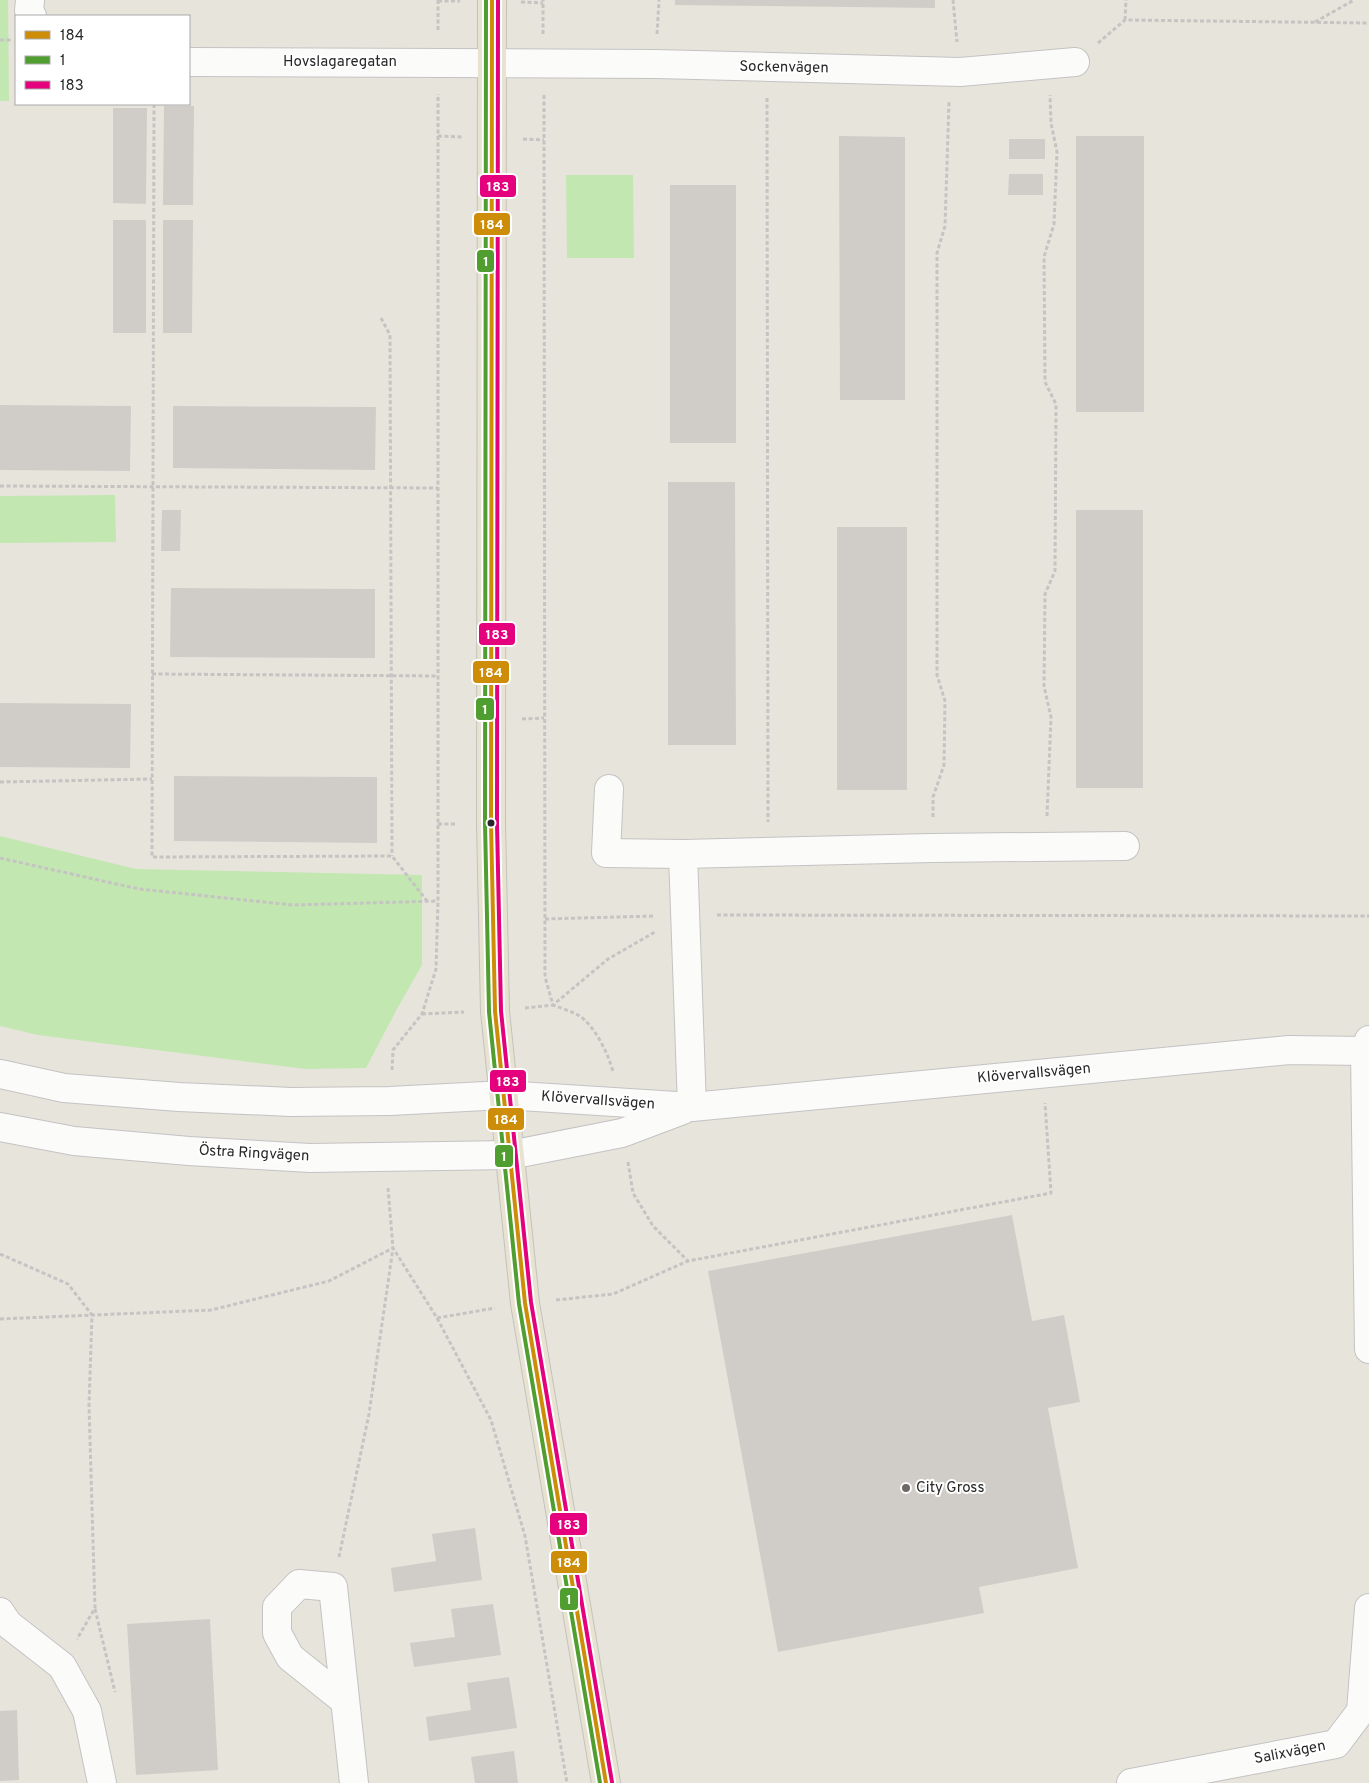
<svg xmlns="http://www.w3.org/2000/svg" width="1369" height="1783" font-family="Overpass,sans-serif">
<style>
.green{fill:#c2e7b1}
.building{fill:#d0cdc8}
.lines{fill:none;stroke-linecap:round;stroke-linejoin:round}
.minor-casing{stroke:#c4c3c3;stroke-width:30}
.major-casing{stroke:#c3c2bf;stroke-width:30}
.path{stroke:#c5c4c3;stroke-width:3;stroke-dasharray:4 2.5;stroke-linecap:butt}
.minor{stroke:#fbfbfa;stroke-width:28}
.major{stroke:#e7e3d0;stroke-width:28}
.bus-1-casing{stroke:#fff;stroke-width:8}
.bus-2-casing{stroke:#fff;stroke-width:8}
.bus-3-casing{stroke:#fff;stroke-width:8}
.bus-1{stroke:#ce8d08;stroke-width:4}
.bus-2{stroke:#509e2f;stroke-width:4}
.bus-3{stroke:#e5007d;stroke-width:4}
.bus-dot{fill:#282828;stroke:#fff;stroke-width:2}
.poi-dot{fill:#6b6a67;stroke:#fff;stroke-width:2}
.labels{text-anchor:middle;dominant-baseline:central;stroke-width:4;stroke-linejoin:round;paint-order:stroke}
.street-label{font-size:15px;fill:#282828;stroke:#fff}
.poi-label{font-size:15px;fill:#282828;stroke:#fff;text-anchor:start}
.line-badge{stroke:#fff;stroke-width:2}
.badge-label{font-size:14px;text-anchor:middle;font-weight:bold;fill:#fff}
</style>
<rect width="100%" height="100%" fill="#e7e4dc"/>
<g class="green">
<polygon points="0,0 8,0 9,101 0,101"/>
<polygon points="566,175 633,175 634,258 567,258"/>
<polygon points="115,495 116,542 0,543 0,496"/>
<polygon points="0,836 136,869 422,875 422,965 397,1009 366,1068 306,1069 38,1035 0,1026"/>
</g>
<g class="building">
<polygon points="675,0 935,0 935,8 675,5"/>
<polygon points="164,106 194,106 193,205 163,205"/>
<polygon points="113,108 147,108 146,204 113,203"/>
<polygon points="839,136 905,137 905,400 840,400"/>
<rect x="1076" y="136" width="68" height="276"/>
<rect x="1009" y="139" width="36" height="20"/>
<polygon points="1009,174 1043,174 1043,195 1008,195"/>
<rect x="670" y="185" width="66" height="258"/>
<rect x="113" y="220" width="33" height="113"/>
<polygon points="163,220 193,220 192,333 163,333"/>
<polygon points="0,405 131,406 130,471 0,470"/>
<polygon points="173,406 376,407 375,470 173,468"/>
<polygon points="668,482 735,482 736,745 668,745"/>
<polygon points="162,510 181,510 180,551 161,551"/>
<rect x="1076" y="510" width="67" height="278"/>
<rect x="837" y="527" width="70" height="263"/>
<polygon points="171,588 375,589 375,658 170,657"/>
<polygon points="0,703 131,704 130,768 0,767"/>
<polygon points="174,776 377,777 377,843 174,841"/>
<polygon points="1012,1215 1032,1321 1064,1315 1080,1402 1048,1408 1078,1568 979,1587 984,1613 778,1652 708,1271"/>
<polygon points="475,1528 482,1580 394,1592 391,1568 436,1561 432,1534"/>
<polygon points="493,1604 501,1655 414,1667 410,1643 455,1637 451,1609"/>
<polygon points="210,1619 218,1770 136,1775 127,1624"/>
<polygon points="509,1677 517,1728 429,1741 426,1717 471,1710 467,1683"/>
<polygon points="17,1710 19,1780 0,1781 0,1711"/>
<polygon points="514,1751 518,1783 475,1783 471,1757"/>
</g>
<g class="lines">
<g class="minor-casing">
<g id="minor">
<polyline points="30,0 29,11 32,16"/>
<polyline points="189,62 656,64 960,72 1075,62"/>
<polyline points="609,789 606,853 683,854"/>
<polyline points="1365,1051 1369,1349"/>
<polyline points="0,1074 64,1088 179,1097 291,1102 390,1101 504,1095 692,1107 1289,1050 1365,1051 1369,1040"/>
<polyline points="692,1107 683,854 932,848 1125,846"/>
<polyline points="0,1127 74,1141 189,1151 310,1158 510,1155 622,1133 683,1110"/>
<polyline points="0,1612 8,1624 62,1666 87,1711 102,1783"/>
<polyline points="345,1701 290,1657 277,1633 277,1607 299,1584 333,1587 354,1783"/>
<polyline points="1131,1783 1336,1744 1361,1711 1369,1608"/>
</g>
</g>
<g class="major-casing">
<polyline id="major" points="492,0 491,823 495,1011 525,1303 606,1783"/>
</g>
<g class="path">
<polyline points="438,0 438,32"/>
<polyline points="953,0 957,42"/>
<polyline points="438,1 460,1"/>
<polyline points="521,2 543,3"/>
<polyline points="1125,20 1126,0"/>
<polyline points="1315,22 1354,0"/>
<polyline points="543,34 543,0"/>
<polyline points="657,34 659,0"/>
<polyline points="0,40 13,40"/>
<polyline points="1098,43 1125,20 1369,23"/>
<path d="M544 95 545 977 553 1005C561 1008 570 1011 578 1015 594 1024 609 1055 613 1072"/>
<polyline points="767,98 768,822"/>
<polyline points="154,104 152,857 392,856 427,901"/>
<polyline points="438,136 462,137"/>
<polyline points="523,139 544,140"/>
<polyline points="381,318 390,335 392,856"/>
<polyline points="0,486 438,488"/>
<polyline points="152,674 438,676"/>
<polyline points="522,719 544,718"/>
<polyline points="0,782 152,779"/>
<polyline points="1047,816 1051,717 1044,686 1045,594 1055,571 1056,404 1045,382 1044,257 1054,224 1057,152 1051,123 1050,95"/>
<polyline points="933,817 933,797 944,765 945,701 937,675 937,253 945,226 949,102"/>
<polyline points="438,824 456,824"/>
<polyline points="0,858 139,889 293,905 438,901"/>
<polyline points="717,915 1369,916"/>
<polyline points="545,919 655,916"/>
<polyline points="525,1008 553,1005 608,959 655,932"/>
<polyline points="422,1014 464,1012"/>
<polyline points="392,1070 393,1050 422,1014 436,969 438,901 438,94"/>
<polyline points="628,1162 633,1193 653,1226 688,1261"/>
<polyline points="388,1188 393,1248 437,1318 491,1420 525,1536 567,1783"/>
<polyline points="0,1254 68,1284 92,1315 89,1405 95,1608 77,1639"/>
<polyline points="556,1300 613,1294 688,1261 1051,1193 1045,1103"/>
<polyline points="437,1318 495,1308"/>
<polyline points="0,1319 211,1310 329,1281 393,1248"/>
<polyline points="339,1557 369,1414 393,1248"/>
<polyline points="95,1609 115,1692"/>
</g>
<use href="#minor" class="minor"/>
<use href="#major" class="major"/>
<g class="bus-1-casing">
<polyline id="bus-1" points="492,0 491,823 495,1011 525,1303 606,1783"/>
</g>
<g class="bus-2-casing">
<polyline id="bus-2" points="486,0 485,823 489,1012 519,1304 600,1783"/>
</g>
<g class="bus-3-casing">
<polyline id="bus-3" points="498,0 497,823 501,1011 531,1302 612,1782"/>
</g>
<use href="#bus-1" class="bus-1"/>
<use href="#bus-2" class="bus-2"/>
<use href="#bus-3" class="bus-3"/>
</g>
<circle class="bus-dot" cx="491" cy="823" r="4.5"/>
<circle class="poi-dot" cx="906" cy="1488" r="5"/>
<g class="labels">
<g class="street-label">
<text x="340" y="62">Hovslagaregatan</text>
<text transform="translate(784 68) rotate(1)">Sockenvägen</text>
<text transform="translate(1034 1074) rotate(-5)">Klövervallsvägen</text>
<text transform="translate(598 1101) rotate(4)">Klövervallsvägen</text>
<text transform="translate(254 1154) rotate(3)">Östra Ringvägen</text>
<text transform="translate(1290 1753) rotate(-11)">Salixvägen</text>
</g>
<g class="poi-label">
<text x="916" y="1488">City Gross</text>
</g>
</g>
<g class="line-badge">
<rect x="479" y="174" width="38" height="24" rx="5" fill="#e5007d"/>
<rect x="473" y="212" width="38" height="24" rx="5" fill="#ce8d08"/>
<rect x="476" y="249" width="19" height="24" rx="5" fill="#509e2f"/>
<rect x="478" y="622" width="38" height="24" rx="5" fill="#e5007d"/>
<rect x="472" y="660" width="38" height="24" rx="5" fill="#ce8d08"/>
<rect x="475" y="697" width="20" height="24" rx="5" fill="#509e2f"/>
<rect x="489" y="1069" width="38" height="24" rx="5" fill="#e5007d"/>
<rect x="487" y="1107" width="38" height="24" rx="5" fill="#ce8d08"/>
<rect x="494" y="1144" width="20" height="24" rx="5" fill="#509e2f"/>
<rect x="549" y="1512" width="39" height="24" rx="5" fill="#e5007d"/>
<rect x="550" y="1550" width="38" height="24" rx="5" fill="#ce8d08"/>
<rect x="559" y="1587" width="20" height="24" rx="5" fill="#509e2f"/>
</g>
<g class="badge-label">
<text x="498" y="191">183</text>
<text x="492" y="229">184</text>
<text x="486" y="266">1</text>
<text x="497" y="639">183</text>
<text x="491" y="677">184</text>
<text x="485" y="714">1</text>
<text x="508" y="1086">183</text>
<text x="506" y="1124">184</text>
<text x="504" y="1161">1</text>
<text x="569" y="1529">183</text>
<text x="569" y="1567">184</text>
<text x="569" y="1604">1</text>
</g>
<rect x="15" y="15" width="175" height="90" fill="#ffffff" stroke="#a9a9a9"/>
<rect x="25" y="31" width="25" height="8" fill="#ce8d08" stroke="#a9a9a9"/>
<text x="60" y="40" font-size="15" fill="#282828">184</text>
<rect x="25" y="56" width="25" height="8" fill="#509e2f" stroke="#a9a9a9"/>
<text x="60" y="65" font-size="15" fill="#282828">1</text>
<rect x="25" y="81" width="25" height="8" fill="#e5007d" stroke="#a9a9a9"/>
<text x="60" y="90" font-size="15" fill="#282828">183</text>
</svg>
